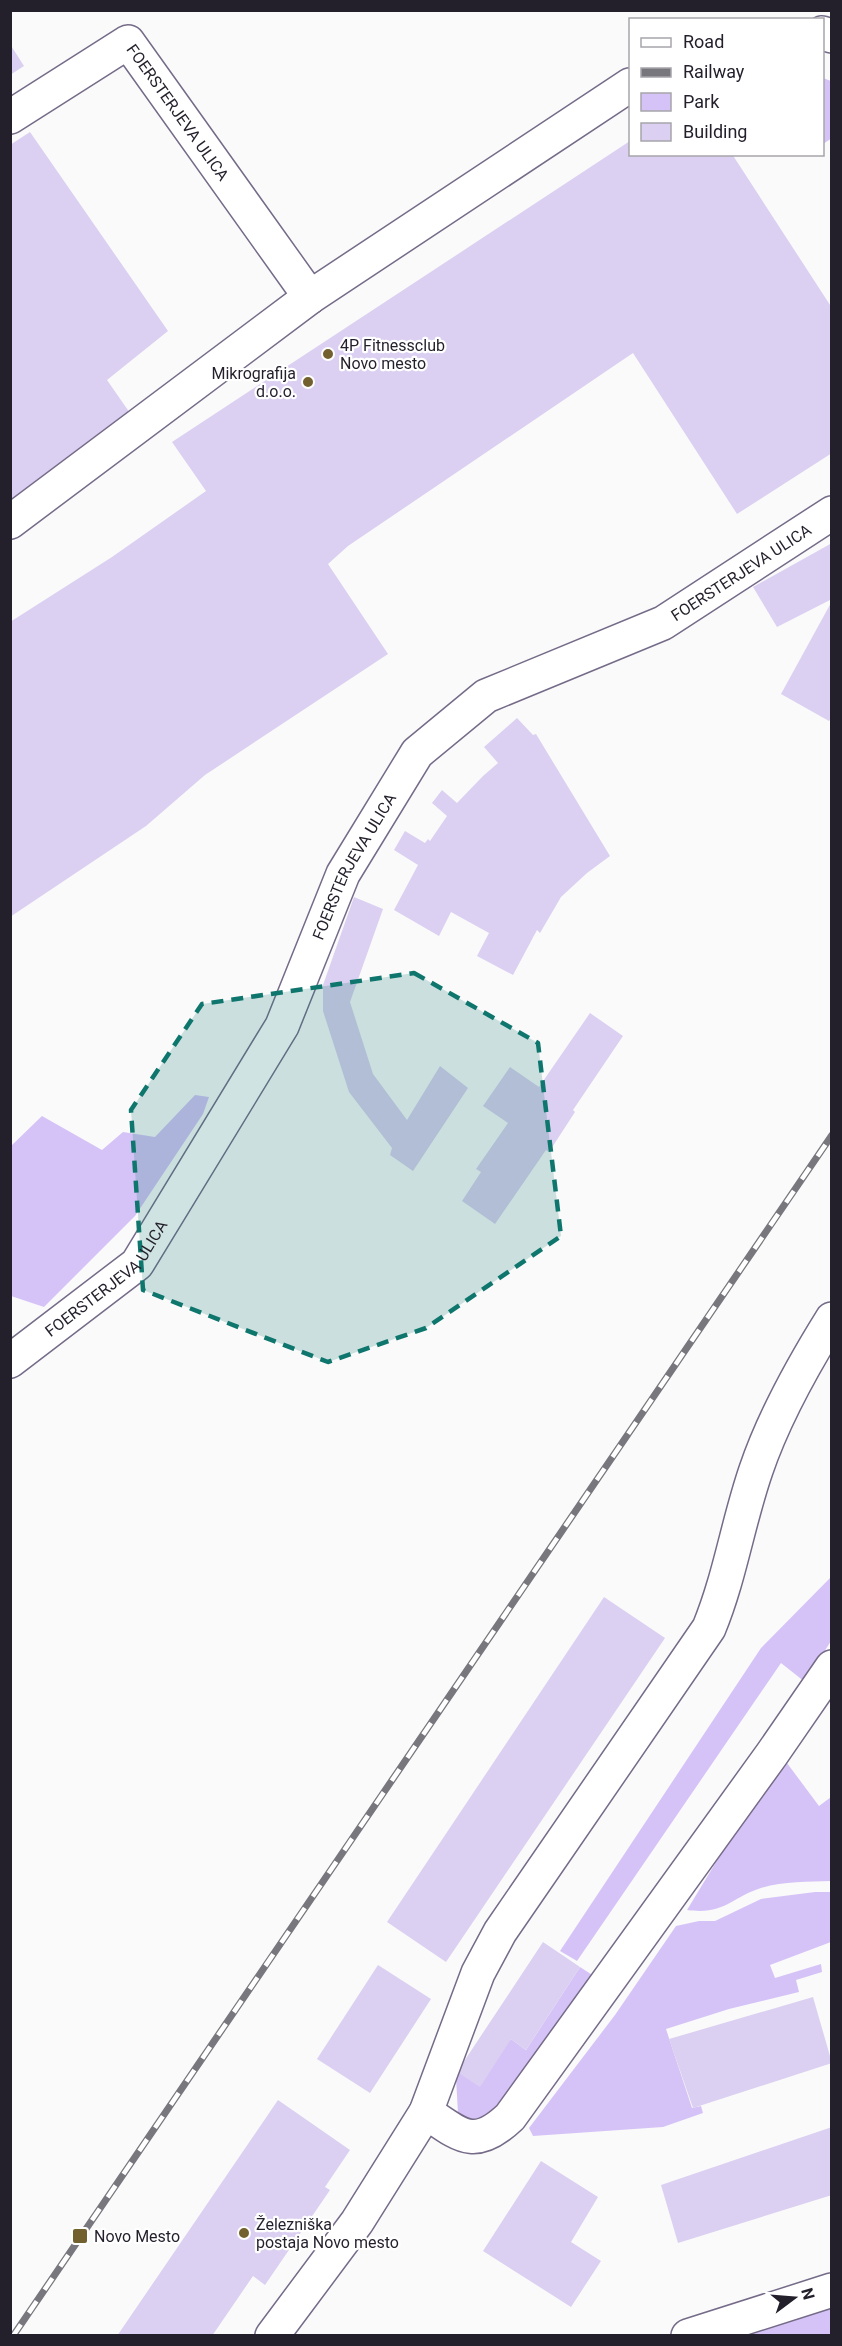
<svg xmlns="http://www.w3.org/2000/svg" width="842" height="2346" font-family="Roboto,sans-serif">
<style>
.green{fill:#d5c3f7}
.building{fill:#dbd0f1}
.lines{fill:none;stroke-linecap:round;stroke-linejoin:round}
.minor-casing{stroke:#756b88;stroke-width:36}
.major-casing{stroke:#756b88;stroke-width:36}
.minor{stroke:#fff;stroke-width:33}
.major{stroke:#fff;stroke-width:33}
.rail-casing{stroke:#79777e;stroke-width:7}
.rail{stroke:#fff;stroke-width:4.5;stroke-dasharray:14;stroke-linecap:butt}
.marked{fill:#0f766e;fill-opacity:0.2;stroke:#0f766e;stroke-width:4.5;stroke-dasharray:12 8;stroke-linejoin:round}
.poi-dot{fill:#72602e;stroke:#fff;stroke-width:2}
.labels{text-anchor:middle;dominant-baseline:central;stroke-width:4.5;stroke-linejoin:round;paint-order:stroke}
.street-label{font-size:16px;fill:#231f2b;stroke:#fff}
.poi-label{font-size:16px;fill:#231f2b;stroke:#fff;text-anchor:start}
</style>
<rect width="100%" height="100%" fill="#fafafa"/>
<g class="green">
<polygon points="823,78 831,81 832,138 823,144"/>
<polygon points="195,1095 209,1097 203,1114 135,1216 44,1307 11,1296 11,1146 42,1116 102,1150 123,1132 155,1137"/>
<polygon points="831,1577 831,1641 805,1682 781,1663 577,1961 560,1951 761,1648"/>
<path d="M781 1755 819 1806 831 1797V1881C809 1882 783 1881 761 1888 730 1898 725 1915 687 1910Z"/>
<polygon points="815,1892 831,1892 831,1942 770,1965 775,1978 821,1964 822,1972 796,1980 799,1992 729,2009 666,2029 692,2108 701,2106 703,2113 663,2127 533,2136 529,2128 615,2015 676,1926 699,1921 715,1921 761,1899"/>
<path d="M580 1967 597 1978C577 2005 505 2111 478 2120 474 2121 469 2120 464 2120L458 2113 456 2078 459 2073 511 2039 526 2050Z"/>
<polygon points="831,2302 831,2335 734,2335"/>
</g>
<g class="building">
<polygon points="10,44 24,66 10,75"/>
<polygon points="30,132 168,331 107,380 132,416 10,505 10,145"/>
<polygon points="630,141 630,154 732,154 832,308 832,453 737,514 633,353 348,546 328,564 388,654 205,775 146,826 10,917 10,622 112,557 206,491 172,442"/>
<polygon points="832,543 832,599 777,627 753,587"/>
<polygon points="832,601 832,717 829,721 781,694"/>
<polygon points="517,718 533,735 536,734 610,856 587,873 561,897 540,933 537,930 513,975 477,956 489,933 451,912 439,936 394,910 418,865 394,850 405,831 425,843 428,839 430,841 447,816 432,803 442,790 457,803 483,776 498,763 484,747"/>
<polygon points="354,897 383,909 350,1002 373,1074 407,1120 440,1066 468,1088 413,1171 390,1155 392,1148 349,1092 323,1011 323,985"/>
<polygon points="590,1013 623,1036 573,1110 575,1112 549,1152 546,1150 495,1224 462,1201 481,1172 476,1169 508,1123 483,1106 510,1067 539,1087"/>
<polygon points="604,1597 665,1638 446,1962 387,1922"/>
<polygon points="543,1942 580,1967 526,2050 511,2039 480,2087 457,2072"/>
<polygon points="378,1965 431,1999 370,2093 317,2059"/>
<polygon points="813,1997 832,2063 693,2108 669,2039"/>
<polygon points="278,2100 350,2150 325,2187 330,2190 265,2285 253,2276 212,2336 117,2336"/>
<polygon points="832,2127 832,2195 678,2243 661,2185"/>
<polygon points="541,2161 598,2197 571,2242 601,2261 571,2307 483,2251"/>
</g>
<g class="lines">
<g class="minor-casing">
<g id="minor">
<polyline points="822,33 832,36"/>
<path id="s1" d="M10 117 128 42 310 297"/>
<polyline points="10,522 310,297 630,85"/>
<path id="s2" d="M10 1361 137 1264 282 1026 343 874 417 753 486 696 663 623 832 513"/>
<path d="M426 2112C460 2135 474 2151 510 2117L772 1754 832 1667"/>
<path d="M272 2336 357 2222 426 2112 478 1973 500 1932 709 1628C730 1577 738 1522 756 1470 774 1417 802 1367 832 1319"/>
</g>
</g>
<g class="major-casing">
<polyline id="major" points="688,2336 832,2290"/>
</g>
<use href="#minor" class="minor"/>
<use href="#major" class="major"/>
<g class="rail-casing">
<polyline id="rail" points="13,2336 832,1135"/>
</g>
<use href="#rail" class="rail"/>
</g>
<path class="marked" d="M414 973 538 1043 561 1236 426 1328 328 1362 143 1290 131 1110 202 1004Z"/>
<g class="poi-dot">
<circle cx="328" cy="354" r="6"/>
<circle cx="308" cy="382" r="6"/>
<circle cx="244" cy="2233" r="6"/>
<rect x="72" y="2228" width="16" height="16" rx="3"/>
</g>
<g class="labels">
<g class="street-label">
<text stroke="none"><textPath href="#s1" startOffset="226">FOERSTERJEVA ULICA</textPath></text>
<text stroke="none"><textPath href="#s2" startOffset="1118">FOERSTERJEVA ULICA</textPath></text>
<text stroke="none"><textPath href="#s2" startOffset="614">FOERSTERJEVA ULICA</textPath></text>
<text stroke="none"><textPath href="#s2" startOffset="128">FOERSTERJEVA ULICA</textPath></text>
</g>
<g class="poi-label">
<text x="340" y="345">4P Fitnessclub<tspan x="340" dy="18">Novo mesto</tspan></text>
<text x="296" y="373" text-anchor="end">Mikrografija<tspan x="296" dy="18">d.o.o.</tspan></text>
<text x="256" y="2224">Železniška<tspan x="256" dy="18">postaja Novo mesto</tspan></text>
<text x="94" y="2236">Novo Mesto</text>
</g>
</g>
<rect width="842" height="2346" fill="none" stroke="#231f2b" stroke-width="24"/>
<rect x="629" y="18" width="195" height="138" fill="#ffffff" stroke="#a7a5aa" stroke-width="1.5"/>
<rect x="641" y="38" width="30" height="9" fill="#ffffff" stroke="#a7a5aa" stroke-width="1.5"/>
<text x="683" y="48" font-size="18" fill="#231f2b">Road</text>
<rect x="641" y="68" width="30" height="9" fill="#79777e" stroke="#a7a5aa" stroke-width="1.5"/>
<text x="683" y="78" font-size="18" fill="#231f2b">Railway</text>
<rect x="641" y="93" width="30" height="18" fill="#d5c3f7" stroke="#a7a5aa" stroke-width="1.5"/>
<text x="683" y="108" font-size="18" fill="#231f2b">Park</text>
<rect x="641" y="123" width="30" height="18" fill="#dbd0f1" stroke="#a7a5aa" stroke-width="1.5"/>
<text x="683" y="138" font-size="18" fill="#231f2b">Building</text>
<g transform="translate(794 2298) rotate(74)" stroke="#ffffff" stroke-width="4.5" paint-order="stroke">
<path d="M0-4.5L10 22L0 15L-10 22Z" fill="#231f2b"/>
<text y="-9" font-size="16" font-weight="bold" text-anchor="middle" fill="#231f2b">N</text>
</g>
</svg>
